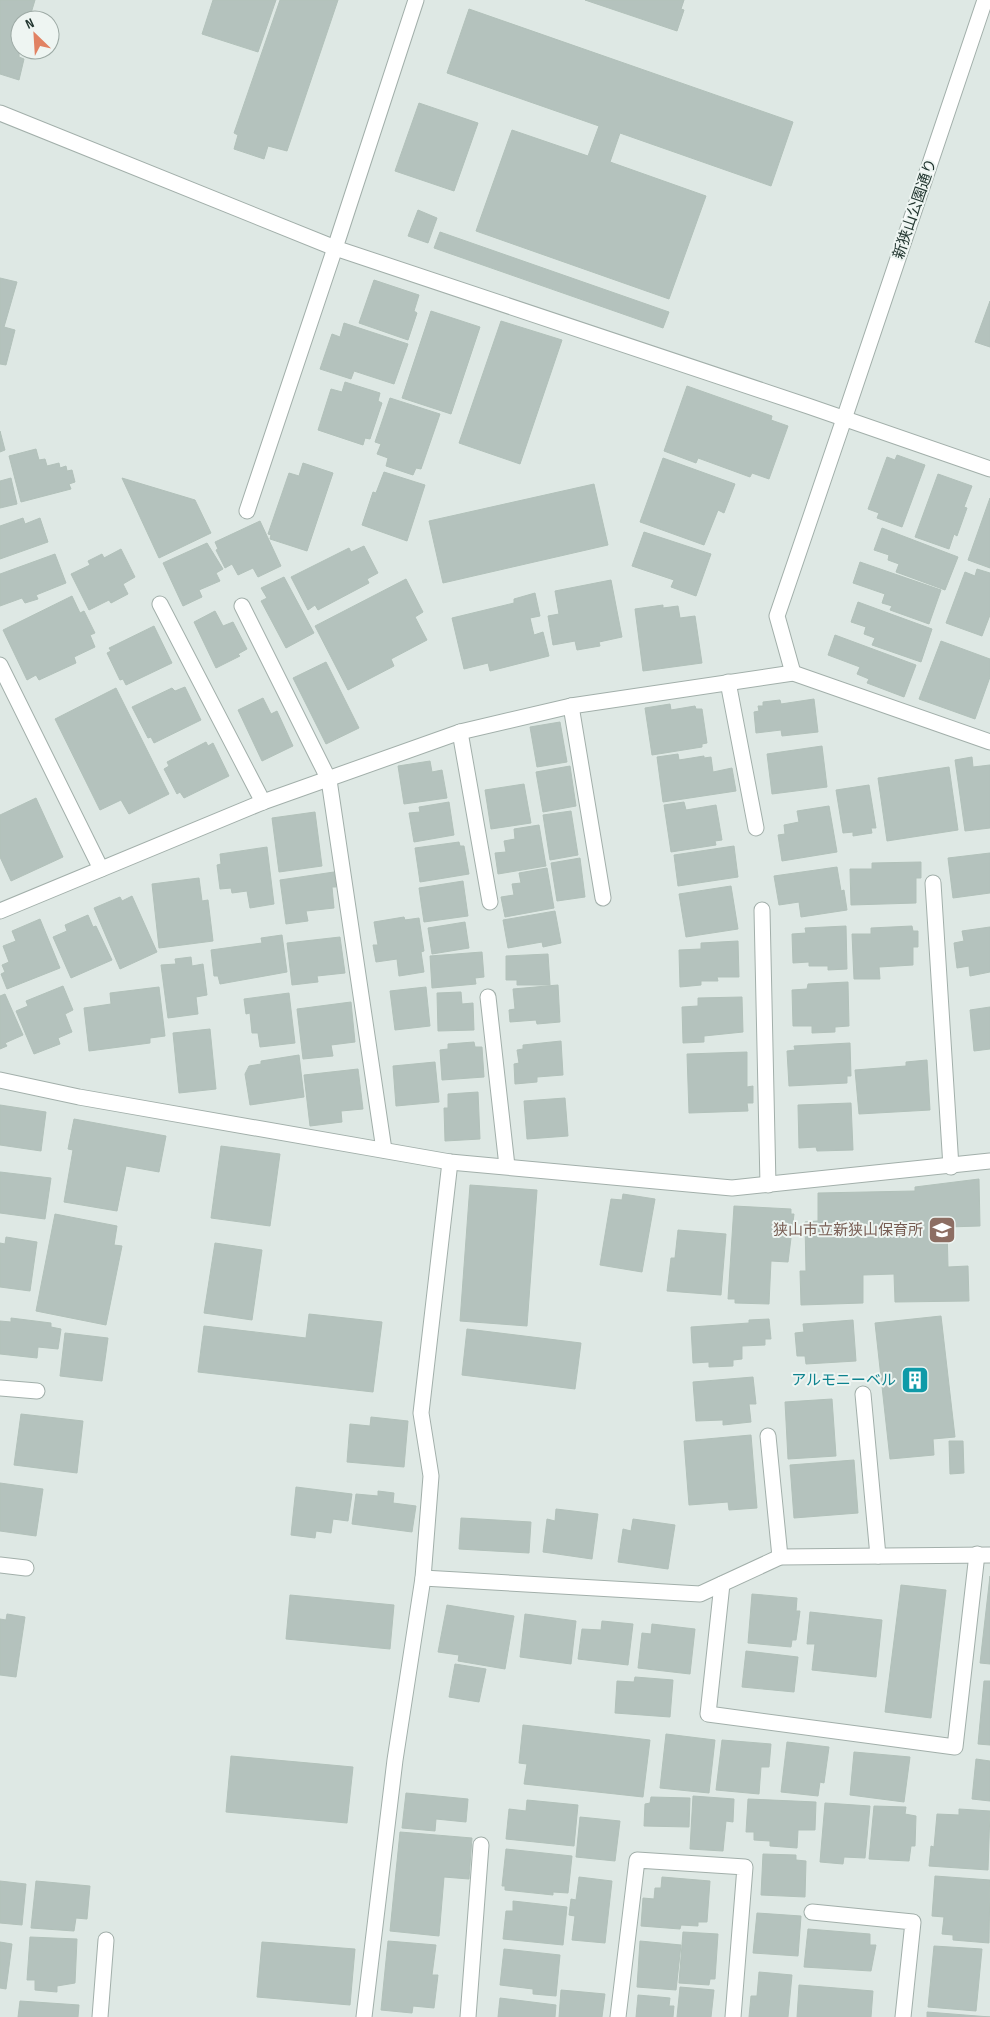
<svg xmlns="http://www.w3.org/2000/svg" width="990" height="2017" font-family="'Sofia Sans Condensed','Noto Sans JP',sans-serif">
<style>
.building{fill:#b4c2bd;stroke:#b2c1ba}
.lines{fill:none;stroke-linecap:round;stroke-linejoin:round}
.service-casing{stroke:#a2afaa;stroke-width:17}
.minor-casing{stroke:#a2afaa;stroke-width:17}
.tertiary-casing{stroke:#a2afaa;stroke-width:17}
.service{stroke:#fff;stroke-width:15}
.minor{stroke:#fff;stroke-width:15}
.tertiary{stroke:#fff;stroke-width:15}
.labels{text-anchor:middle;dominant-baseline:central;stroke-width:4;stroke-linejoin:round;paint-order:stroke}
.street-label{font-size:15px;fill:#223630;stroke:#eef5f2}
.education-label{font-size:15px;fill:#785e54;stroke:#eef5f2;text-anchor:end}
.culture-label{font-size:15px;fill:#0d838f;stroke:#eef5f2;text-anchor:end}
</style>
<rect width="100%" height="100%" fill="#dee8e4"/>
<g class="building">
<polygon points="0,0 35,0 29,20 20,20 19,57 24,59 19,80 0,74"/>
<polygon points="213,0 276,0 258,52 202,34"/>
<polygon points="280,0 338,0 287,151 268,146 264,159 234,149 238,135 234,133"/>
<polygon points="585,0 684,0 681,9 684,10 677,31"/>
<polygon points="469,9 793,122 771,186 620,133 610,162 706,196 669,299 476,231 512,130 588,156 599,126 447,73"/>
<polygon points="419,103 478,123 454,191 395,171"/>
<polygon points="418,210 437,218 428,243 408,236"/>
<polygon points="440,232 669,312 663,328 434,248"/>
<polygon points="0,278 17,282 4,327 15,330 6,365 0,364"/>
<polygon points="374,280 419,295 414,311 417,313 408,340 359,323"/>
<polygon points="990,301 990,347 975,342"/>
<polygon points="431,311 480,327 451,414 402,398"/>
<polygon points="501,321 562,340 520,464 459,443"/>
<polygon points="344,323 408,344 394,384 354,371 351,379 320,369 332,334 340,337"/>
<polygon points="345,382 380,393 378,401 382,403 370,439 365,438 363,445 318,430 331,389 342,392"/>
<polygon points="687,386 772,416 771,420 788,426 769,479 752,473 750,477 698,458 696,463 664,451"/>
<polygon points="390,398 440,414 421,469 416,468 413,475 386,466 388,458 377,454 381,444 375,442"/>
<polygon points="0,431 5,450 0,452"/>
<polygon points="36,449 39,460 45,459 47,466 59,463 60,468 66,466 67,471 72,470 75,482 69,484 71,489 21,502 9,456"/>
<polygon points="897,455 925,465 902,527 877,518 879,513 868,509 887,457 895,460"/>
<polygon points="663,458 735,484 724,513 718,510 704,545 640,522"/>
<polygon points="303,463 333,473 307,551 270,539 271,535 268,534 289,473 299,476"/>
<polygon points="384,472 425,485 407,541 362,525 373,492 376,493"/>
<polygon points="938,474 972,486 964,507 967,508 957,536 954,534 949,549 915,537"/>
<polygon points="11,478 17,504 0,508 0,481"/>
<polygon points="122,478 195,500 211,533 159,558"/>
<polygon points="594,484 608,545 443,583 429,521"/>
<polygon points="990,498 990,568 968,560"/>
<polygon points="23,518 25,524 40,518 48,542 0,559 0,526"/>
<polygon points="260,521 281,566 258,577 253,568 238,575 232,564 225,568 216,550 218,549 215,542"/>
<polygon points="882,528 958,557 945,590 896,572 899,564 888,560 889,555 874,550"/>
<polygon points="644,532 711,554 696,596 671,587 674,580 632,566"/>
<polygon points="207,543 223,569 216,573 220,581 199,590 202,597 183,606 163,563"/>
<polygon points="364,546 378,573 367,579 369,583 318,610 315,605 308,610 291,577 349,548 351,552"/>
<polygon points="121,549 135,577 123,584 128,594 111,603 109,600 89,610 71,574 90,565 88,561 102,554 104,558"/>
<polygon points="55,554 66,583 36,595 38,599 25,603 22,598 0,606 0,574"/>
<polygon points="860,562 941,590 929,624 890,610 892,606 882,603 885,594 853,583"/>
<polygon points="977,569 990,573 990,615 982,636 946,623 965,572 975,576"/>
<polygon points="284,577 314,633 286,648 261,601 267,598 261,588"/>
<polygon points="406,579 423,612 415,617 427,640 391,659 394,666 348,690 315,626"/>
<polygon points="611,580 622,637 599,642 600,646 577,650 575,641 553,645 548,616 559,614 555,591"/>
<polygon points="535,593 540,616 530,618 534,635 543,632 549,656 490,671 488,663 464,669 452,618 514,603 514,599"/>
<polygon points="72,596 80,613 84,611 95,633 90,635 95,647 74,657 76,663 39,680 36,675 27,680 3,630"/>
<polygon points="858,602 932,629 921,662 872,645 875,638 864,634 866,627 851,622"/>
<polygon points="663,605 663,608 678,606 680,618 695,616 702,663 643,671 635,609"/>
<polygon points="215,611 223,626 233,622 247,649 238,654 240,656 216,668 194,622"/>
<polygon points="154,626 172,663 126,685 123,679 120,680 107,653 111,651 109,648"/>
<polygon points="835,635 916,665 904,697 867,683 869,679 857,674 860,667 828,655"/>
<polygon points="941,641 990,659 990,677 975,719 919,699"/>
<polygon points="326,662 359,728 326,744 293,678"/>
<polygon points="185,687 201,720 154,743 151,737 148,738 132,707 172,688 175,691"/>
<polygon points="116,688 169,794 129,814 121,800 100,810 55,719"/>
<polygon points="263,698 271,714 277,711 293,746 262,761 238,710"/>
<polygon points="814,699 818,732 782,736 781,730 756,733 754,712 759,711 758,706 763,706 763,702 780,700 781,704"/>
<polygon points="670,704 671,710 695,706 696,709 702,709 707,743 702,744 702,747 652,755 645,708"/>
<polygon points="560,722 567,762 537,767 530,727"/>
<polygon points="206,742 208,746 213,743 229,776 184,798 180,792 177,794 164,769 169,766 167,762"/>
<polygon points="822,746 827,787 772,794 767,754"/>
<polygon points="678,754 679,760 704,756 704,758 711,757 713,772 732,768 736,791 663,802 657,757"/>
<polygon points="972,757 973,767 990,765 990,828 965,831 955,760"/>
<polygon points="430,761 432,772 442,770 447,798 404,804 398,766"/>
<polygon points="570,766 576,806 543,812 536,772"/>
<polygon points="949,767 958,830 887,841 878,778"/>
<polygon points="524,784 531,823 491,829 485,790"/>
<polygon points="869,785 876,828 871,828 872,833 853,836 853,832 843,833 836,790"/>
<polygon points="36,798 63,857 11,881 0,857 0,815"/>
<polygon points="449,802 454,835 414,842 409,813 420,812 419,807"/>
<polygon points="684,802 686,810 716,805 722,840 715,841 716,845 671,852 664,805"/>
<polygon points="829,806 837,852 782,861 778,835 785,834 784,825 799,822 797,811"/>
<polygon points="571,811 578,855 550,860 543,815"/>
<polygon points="315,812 322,866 279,872 272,818"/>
<polygon points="539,825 546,866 498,874 495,853 506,852 504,841 515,839 514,829"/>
<polygon points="459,842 460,846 464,846 469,874 420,882 415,848"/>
<polygon points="734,846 738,877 678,886 674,855"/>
<polygon points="267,847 274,904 250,908 247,891 232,893 231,888 220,889 217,865 221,864 220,854"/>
<polygon points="990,853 990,893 953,898 948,858"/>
<polygon points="580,858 585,897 557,901 551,863"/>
<polygon points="921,862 921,878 916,878 916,903 851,905 850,869 872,869 872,863"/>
<polygon points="837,867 841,891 844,890 847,910 801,917 799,902 779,905 774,876"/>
<polygon points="547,868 554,908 505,917 501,897 514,895 512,884 521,883 519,873"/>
<polygon points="334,872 336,887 332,887 334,908 306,911 308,921 286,924 280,880"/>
<polygon points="199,878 202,901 208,900 213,941 159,948 152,884"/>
<polygon points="463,881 468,916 424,922 419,888"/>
<polygon points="731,886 738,929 686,937 679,894"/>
<polygon points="132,896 157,952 120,969 94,908 120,897 122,901"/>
<polygon points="555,911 561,943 543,947 542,942 508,948 503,920"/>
<polygon points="88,915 93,927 96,926 112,960 71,978 53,937 67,931 65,925"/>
<polygon points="404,917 405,920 419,918 424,951 421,952 424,972 399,976 397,959 376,962 373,945 378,945 374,922"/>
<polygon points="40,919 60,968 7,989 1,974 5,972 2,965 9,962 3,946 16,941 12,931"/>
<polygon points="465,922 469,948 432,954 428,928"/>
<polygon points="846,926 847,969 828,970 828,966 809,966 809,962 793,963 792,934 806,933 805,928"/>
<polygon points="912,926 913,931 918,931 918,947 913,947 913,965 879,967 880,979 854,979 852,934 871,934 871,928"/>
<polygon points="990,927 990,972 970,976 969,966 957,968 954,943 964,941 962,931"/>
<polygon points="282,935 287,972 220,984 218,976 214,976 211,950 262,943 261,938"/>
<polygon points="340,937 345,973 317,976 318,982 292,985 287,943"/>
<polygon points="738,941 739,977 717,977 718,981 701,981 701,985 680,987 679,950 701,949 701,943"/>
<polygon points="482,952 484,977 475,978 476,984 432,988 430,956"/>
<polygon points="548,954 550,985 517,985 517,980 506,980 506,956"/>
<polygon points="191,957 192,966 203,964 207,995 196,997 198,1014 168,1018 161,965 176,964 175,959"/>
<polygon points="848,982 849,1026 835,1027 835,1032 812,1033 812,1026 793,1026 792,990 807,989 808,984"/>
<polygon points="558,985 560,1022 537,1024 536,1020 510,1022 509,1010 515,1009 513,989"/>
<polygon points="63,986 73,1010 65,1014 72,1032 58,1038 60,1044 34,1054 16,1011 28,1006 26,1001"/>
<polygon points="159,987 165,1036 150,1038 150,1043 89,1051 84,1008 111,1004 110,993"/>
<polygon points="426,987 430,1026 395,1030 390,991"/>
<polygon points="461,992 462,1004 473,1003 474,1030 438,1031 437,993"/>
<polygon points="289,993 295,1043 260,1047 258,1033 252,1033 250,1013 246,1014 244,999"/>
<polygon points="5,994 23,1035 5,1043 7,1046 0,1049 0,996"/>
<polygon points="742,997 743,1032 704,1036 704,1042 683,1043 682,1007 698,1006 698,998"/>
<polygon points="351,1002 355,1042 331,1045 333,1056 303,1059 297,1009"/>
<polygon points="990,1007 990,1049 974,1051 970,1010"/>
<polygon points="210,1029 216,1089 179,1093 173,1033"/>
<polygon points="561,1041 563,1075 537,1077 537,1082 515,1084 514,1064 519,1063 517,1050 523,1049 523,1045"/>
<polygon points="474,1042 475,1047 482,1047 484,1077 442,1080 440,1050 448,1049 448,1044"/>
<polygon points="850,1043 851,1076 847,1076 847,1083 789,1086 787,1051 795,1050 794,1046"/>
<polygon points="747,1052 747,1087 753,1086 753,1103 747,1103 748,1111 689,1113 687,1054"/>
<polygon points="299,1055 304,1097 250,1105 245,1074 249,1066 261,1064 261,1061"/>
<polygon points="927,1060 930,1110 859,1114 855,1070 906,1066 906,1062"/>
<polygon points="435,1062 439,1102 396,1106 393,1066"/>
<polygon points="358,1069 363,1109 341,1111 342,1122 310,1126 304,1075"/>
<polygon points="478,1092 480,1139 445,1141 444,1108 448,1108 448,1094"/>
<polygon points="565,1098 568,1136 527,1139 524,1101"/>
<polygon points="851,1103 853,1150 817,1151 816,1147 799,1148 798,1105"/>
<polygon points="0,1105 46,1112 41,1151 0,1145"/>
<polygon points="74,1119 166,1136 159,1172 126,1166 117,1211 64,1202 73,1150 68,1149"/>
<polygon points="221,1146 280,1154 270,1226 211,1218"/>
<polygon points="0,1172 51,1178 45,1219 0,1213"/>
<polygon points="979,1179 980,1226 947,1227 948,1267 968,1266 969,1301 895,1302 894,1274 863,1275 863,1303 801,1305 800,1271 806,1271 805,1222 818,1221 818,1193 915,1191 915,1187"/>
<polygon points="470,1185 537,1190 527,1326 460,1321"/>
<polygon points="623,1194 655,1199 642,1272 600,1265 611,1199 622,1200"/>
<polygon points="734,1206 791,1209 791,1214 794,1214 788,1262 771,1261 769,1304 735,1303 735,1299 728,1299"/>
<polygon points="55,1214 117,1226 114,1245 122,1246 106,1325 36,1311"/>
<polygon points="678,1230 726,1234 721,1295 667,1291 671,1258 675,1258"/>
<polygon points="6,1237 37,1242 30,1291 0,1287 0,1243 5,1244"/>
<polygon points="215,1243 262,1250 252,1320 204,1313"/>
<polygon points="309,1314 382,1322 373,1392 198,1372 204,1326 306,1338"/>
<polygon points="941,1316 955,1437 933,1439 934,1455 890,1459 875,1323"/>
<polygon points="11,1318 51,1323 51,1327 61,1329 58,1349 38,1347 37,1358 0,1354 0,1321 11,1322"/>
<polygon points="769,1319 771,1339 765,1339 765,1345 742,1346 742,1359 733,1360 733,1366 709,1367 709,1362 693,1363 691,1327 749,1323 749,1320"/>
<polygon points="853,1320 856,1361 806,1364 805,1356 797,1356 795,1333 804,1332 803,1324"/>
<polygon points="467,1329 581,1343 575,1389 462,1375"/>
<polygon points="65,1333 108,1338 102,1381 60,1376"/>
<polygon points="753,1377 756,1404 749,1404 751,1422 723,1425 723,1420 696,1421 693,1382"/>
<polygon points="832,1399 836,1456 788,1459 785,1402"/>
<polygon points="21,1414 83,1421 77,1473 14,1465"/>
<polygon points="371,1417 408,1421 404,1467 347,1462 350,1424 370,1426"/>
<polygon points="751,1435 757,1508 729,1510 728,1502 689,1505 684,1441"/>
<polygon points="949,1441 963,1441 964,1473 950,1474"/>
<polygon points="854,1460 858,1513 794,1518 790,1465"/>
<polygon points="0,1483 43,1489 36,1536 0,1531"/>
<polygon points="296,1487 352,1494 348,1521 333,1519 331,1533 316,1531 315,1538 291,1535"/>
<polygon points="378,1491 394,1493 393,1503 416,1506 412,1532 352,1524 356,1494 378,1496"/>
<polygon points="556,1509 598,1514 592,1559 543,1552 547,1519 555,1521"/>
<polygon points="461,1518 531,1522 529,1553 459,1549"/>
<polygon points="633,1519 675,1525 668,1569 618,1562 623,1529 631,1531"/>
<polygon points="990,1576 990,1664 980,1663"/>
<polygon points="901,1585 946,1590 931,1718 885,1712"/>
<polygon points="752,1594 797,1598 796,1611 800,1611 796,1640 792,1640 791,1647 748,1643"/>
<polygon points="290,1595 394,1605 390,1649 286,1639"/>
<polygon points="447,1605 514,1616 505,1669 458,1661 459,1655 438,1652"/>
<polygon points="810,1612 882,1620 876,1677 812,1670 815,1644 807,1644"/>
<polygon points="7,1614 25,1617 16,1677 0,1675 0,1619 6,1620"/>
<polygon points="525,1614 576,1621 571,1664 520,1657"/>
<polygon points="602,1621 633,1624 628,1665 578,1659 582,1629 601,1630"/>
<polygon points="652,1624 695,1629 690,1674 638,1668 642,1633 651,1634"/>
<polygon points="746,1651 798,1657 794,1692 742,1687"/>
<polygon points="455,1664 486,1669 479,1702 449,1697"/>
<polygon points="635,1677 673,1680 670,1717 615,1713 617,1681 634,1682"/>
<polygon points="984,1681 990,1681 990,1745 978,1744"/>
<polygon points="523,1725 650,1740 643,1797 524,1784 527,1764 519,1763"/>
<polygon points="666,1734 715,1740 709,1793 660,1788"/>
<polygon points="722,1740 771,1744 769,1767 761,1767 759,1794 716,1790"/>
<polygon points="787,1742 829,1747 824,1783 820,1782 818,1796 781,1792"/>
<polygon points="854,1752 910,1757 904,1802 850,1795"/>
<polygon points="231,1756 353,1767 347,1823 226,1812"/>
<polygon points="976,1759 990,1761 990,1801 972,1799"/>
<polygon points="406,1793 468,1799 466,1822 436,1819 435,1831 402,1828"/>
<polygon points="693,1796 734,1799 733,1822 726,1821 723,1851 690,1849"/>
<polygon points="651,1797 690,1798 689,1827 644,1826 645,1804 650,1803"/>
<polygon points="748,1799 816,1802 815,1830 798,1830 797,1848 770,1846 770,1841 754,1840 754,1832 746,1832"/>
<polygon points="527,1800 578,1805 574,1846 506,1839 509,1809 526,1811"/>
<polygon points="825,1803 870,1806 865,1858 844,1857 843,1864 820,1862"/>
<polygon points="874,1806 906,1807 905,1814 916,1816 915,1846 911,1846 909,1861 869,1859"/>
<polygon points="959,1809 990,1811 988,1870 929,1866 931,1846 934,1847 937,1814 959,1815"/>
<polygon points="580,1817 620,1821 615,1861 576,1857"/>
<polygon points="400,1832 472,1838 469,1879 444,1877 439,1936 390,1931"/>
<polygon points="506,1849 572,1856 568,1893 553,1892 553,1895 505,1890 505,1886 502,1886"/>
<polygon points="763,1854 796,1855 796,1860 806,1861 805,1897 761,1895"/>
<polygon points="935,1876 990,1880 989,1943 953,1940 953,1935 942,1934 944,1917 932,1916"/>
<polygon points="579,1877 612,1881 605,1943 572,1940 575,1916 569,1915 571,1899 576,1900"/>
<polygon points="662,1877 710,1881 707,1922 698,1922 698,1926 681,1925 680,1929 641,1926 643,1898 654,1899 655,1888 661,1888"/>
<polygon points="0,1881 26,1884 22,1925 0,1923"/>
<polygon points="36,1881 90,1886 87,1919 76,1918 74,1931 31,1928"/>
<polygon points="513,1901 567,1907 563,1945 503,1939 506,1911 513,1911"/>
<polygon points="757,1913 801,1916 798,1956 753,1953"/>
<polygon points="808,1929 870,1934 870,1945 876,1945 871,1971 804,1967"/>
<polygon points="683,1932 718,1934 715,1979 710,1979 709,1985 679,1983"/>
<polygon points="30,1937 77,1939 75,1983 57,1986 57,1992 35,1990 35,1980 27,1980"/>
<polygon points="388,1941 436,1945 432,1975 438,1975 434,2008 413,2006 412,2013 381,2010"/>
<polygon points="640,1941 681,1945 676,1990 637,1987"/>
<polygon points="0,1942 12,1944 6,1989 0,1988"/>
<polygon points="262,1942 355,1949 350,2005 257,1997"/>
<polygon points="934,1946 982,1949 976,2011 928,2007"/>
<polygon points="504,1949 560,1955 556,1996 533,1994 533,1989 500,1985"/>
<polygon points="759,1972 792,1975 788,2017 749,2017 751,1996 757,1996"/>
<polygon points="799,1985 873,1991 871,2017 797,2017"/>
<polygon points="680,1987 714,1990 711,2017 677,2017"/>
<polygon points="561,1990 605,1994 602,2017 559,2017"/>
<polygon points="638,1995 670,1998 669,2006 674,2006 673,2017 636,2017"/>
<polygon points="500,1998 556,2005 555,2017 498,2017"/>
<polygon points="20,2001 79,2005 78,2017 18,2017"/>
<polygon points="927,2012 990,2017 927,2017"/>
</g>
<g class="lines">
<g class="service-casing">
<g id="service">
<polyline points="247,511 335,248"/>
<polyline points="160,604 263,802"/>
<polyline points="242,606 329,780"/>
<polyline points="728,682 756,828"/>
<polyline points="571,706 603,898"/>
<polyline points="460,732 490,902"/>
<polyline points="933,883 951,1167"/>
<polyline points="762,910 768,1185"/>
<polyline points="488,997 507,1166"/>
<polyline points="0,1388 37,1391"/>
<polyline points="863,1394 878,1556"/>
<polyline points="768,1436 780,1557"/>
<polyline points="100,2017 106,1940"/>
</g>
</g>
<g class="minor-casing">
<g id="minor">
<polyline points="335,248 416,0"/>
<polyline points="0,665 101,869"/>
<polyline points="793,673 777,616 844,419"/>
<polyline points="329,780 384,1150"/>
<polyline points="0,911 263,802 460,732 571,706 793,673 990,742"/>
<polyline points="0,1080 79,1097 450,1162 732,1188 990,1161"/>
<polyline points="0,1565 26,1568"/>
<polyline points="423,1578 700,1594 780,1557 990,1555"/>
<polyline points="722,1584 708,1714 955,1747 977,1554"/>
<polyline points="812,1912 913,1922 903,2017"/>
<polyline points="364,2017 395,1760 423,1578 431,1476 421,1413 450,1162"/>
<polyline points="468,2017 481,1845"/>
<polyline points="618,2017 637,1860 745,1867 733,2017"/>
</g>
</g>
<g class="tertiary-casing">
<g id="tertiary">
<polyline points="0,113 335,248 808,406 990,469"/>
<polyline points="844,419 985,0"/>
</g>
</g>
<use href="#service" class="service"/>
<use href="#minor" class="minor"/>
<use href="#tertiary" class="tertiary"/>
</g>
<defs>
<g id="school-square" transform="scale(1.4375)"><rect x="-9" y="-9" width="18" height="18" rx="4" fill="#8d6e63" stroke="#eef5f2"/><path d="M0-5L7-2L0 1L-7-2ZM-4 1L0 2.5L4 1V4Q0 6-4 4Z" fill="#fff"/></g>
<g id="building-square" transform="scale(1.4375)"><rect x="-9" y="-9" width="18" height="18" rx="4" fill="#0f9aa8" stroke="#eef5f2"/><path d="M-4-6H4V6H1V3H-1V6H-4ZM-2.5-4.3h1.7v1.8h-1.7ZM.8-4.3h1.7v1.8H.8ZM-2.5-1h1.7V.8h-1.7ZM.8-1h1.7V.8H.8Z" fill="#fff"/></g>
</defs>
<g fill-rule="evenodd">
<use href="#school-square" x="942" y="1230"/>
<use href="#building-square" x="915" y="1380"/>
</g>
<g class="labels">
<g class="street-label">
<text transform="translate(915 209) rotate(-71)">新狭山公園通り</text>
</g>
<g class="education-label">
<text x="923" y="1230">狭山市立新狭山保育所</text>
</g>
<g class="culture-label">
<text x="896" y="1380">アルモニーベル</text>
</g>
</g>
<g transform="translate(35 35) rotate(335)"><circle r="24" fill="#eef5f2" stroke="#9ca9a4"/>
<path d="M0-4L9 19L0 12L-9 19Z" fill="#e18263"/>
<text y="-8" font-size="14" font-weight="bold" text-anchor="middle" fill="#223630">N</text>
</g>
</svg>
